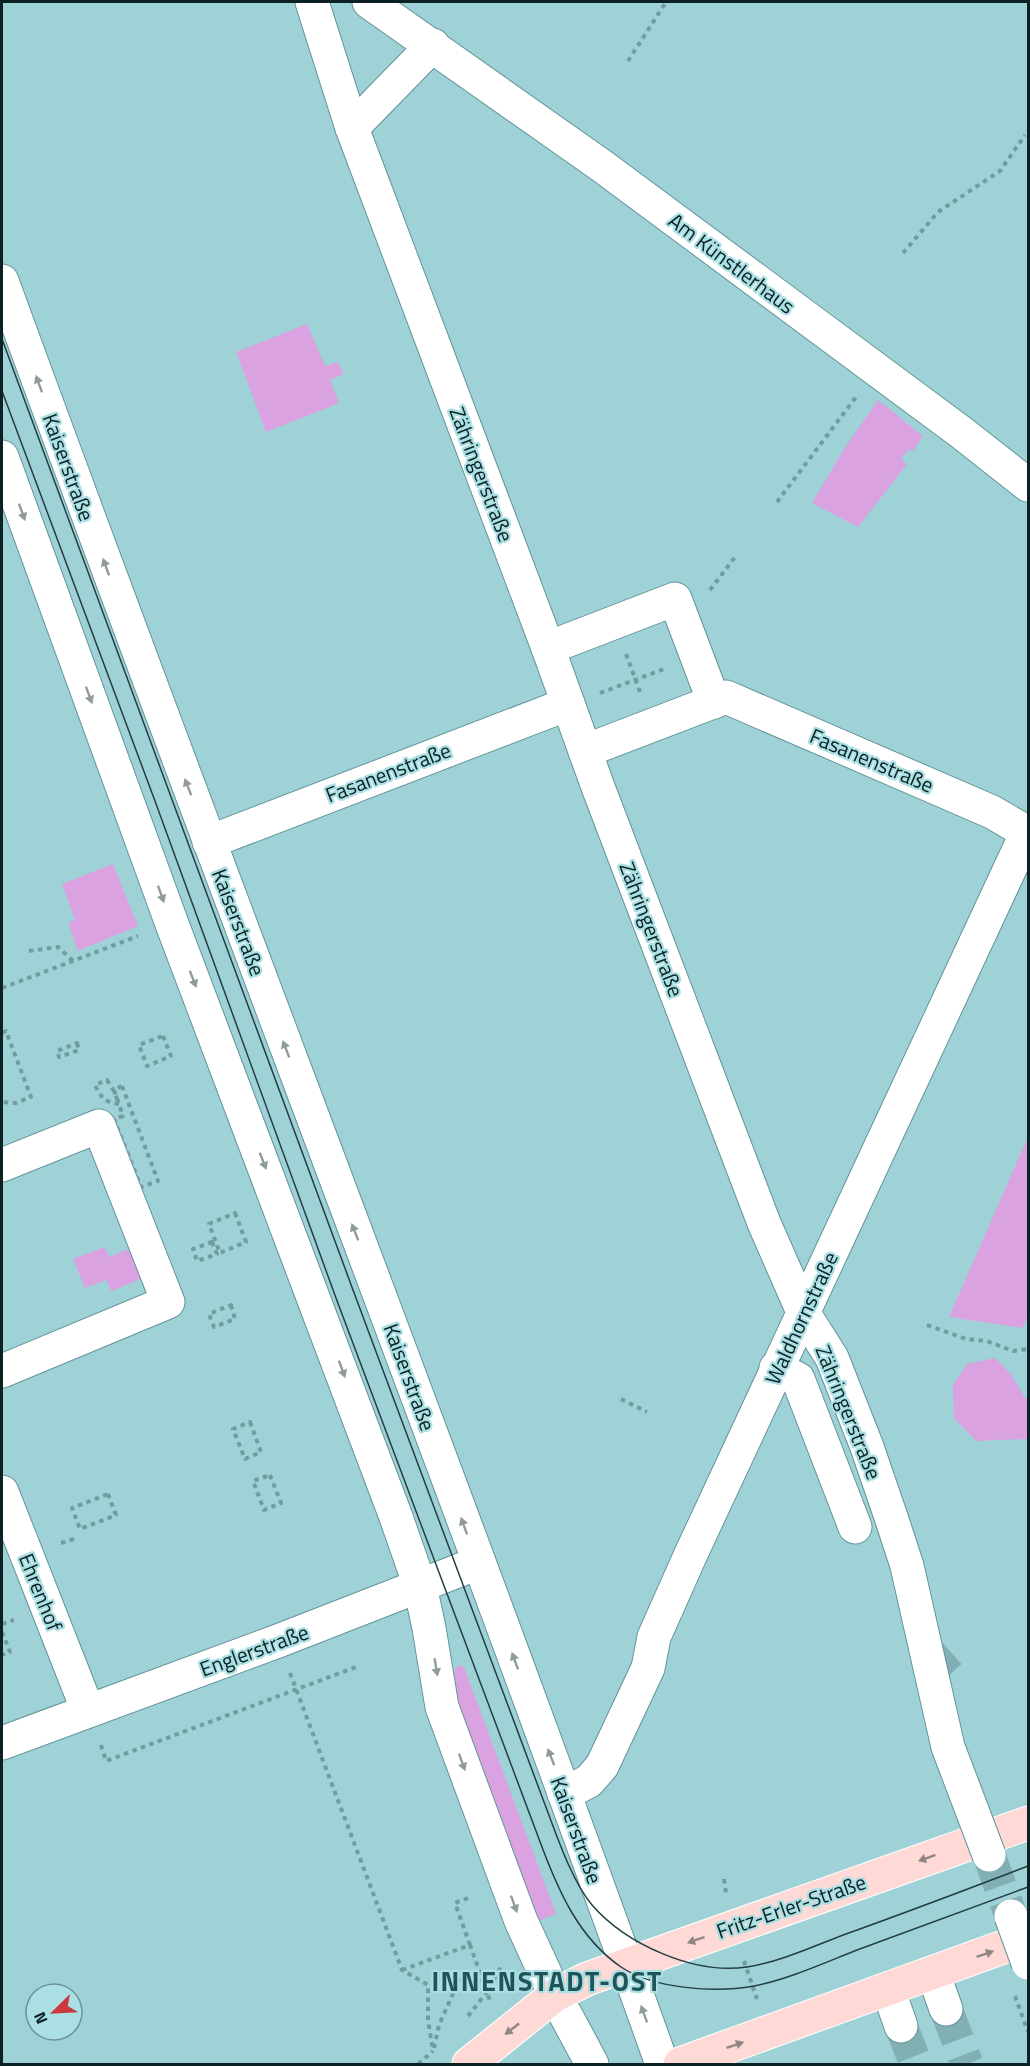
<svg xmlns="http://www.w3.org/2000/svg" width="1030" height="2066" font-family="'Titillium Web',sans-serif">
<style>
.green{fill:#daa2e0}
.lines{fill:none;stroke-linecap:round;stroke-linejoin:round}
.minor-tunnel{stroke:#81afb3;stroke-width:33;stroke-dasharray:33 16;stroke-linecap:butt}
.minor-casing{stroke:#629499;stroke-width:35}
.major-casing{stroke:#fff;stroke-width:35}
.path{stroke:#719ca0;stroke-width:4;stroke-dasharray:4.5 4.5;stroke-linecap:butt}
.minor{stroke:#fff;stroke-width:33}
.major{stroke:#fed9d6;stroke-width:33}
.tram{stroke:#243f41;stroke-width:1.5}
.minor-bridge-casing{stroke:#629499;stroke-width:35;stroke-linecap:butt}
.minor-bridge{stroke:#fff;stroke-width:33}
.oneway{fill:#929b9c}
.oneway2{fill:#918685}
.labels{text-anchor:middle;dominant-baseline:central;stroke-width:4.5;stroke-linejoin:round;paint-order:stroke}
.street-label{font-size:21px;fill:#0c2123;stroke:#aadfe4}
.district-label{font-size:27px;font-weight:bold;letter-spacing:1.5px;fill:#215459;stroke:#aadfe4}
</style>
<rect width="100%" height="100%" fill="#9ed2d7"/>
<g class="green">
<polygon points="307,324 325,366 338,362 344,374 330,380 339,403 266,432 236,352"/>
<polygon points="878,400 923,436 913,451 909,449 901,459 907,464 858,527 812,503 844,449"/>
<polygon points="113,864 138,926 78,951 68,922 75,920 62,884"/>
<polygon points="1028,1137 1028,1314 1023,1328 949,1317"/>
<polygon points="105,1247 109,1257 132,1248 144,1278 111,1291 106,1280 85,1288 73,1259"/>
<polygon points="995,1358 1011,1374 1025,1398 1028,1399 1028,1438 1026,1439 976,1441 954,1418 953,1385 967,1364"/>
<path d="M460 1665 464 1667 556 1914 538 1921 456 1701C454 1689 450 1678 457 1666Z"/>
</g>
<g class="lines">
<g class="minor-tunnel">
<polyline points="930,1677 938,1663 959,1644"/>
<polyline points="989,1855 1011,1916"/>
<polyline points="946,2009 967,2064"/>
<polyline points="901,2026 916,2064"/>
</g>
<g class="minor-casing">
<g id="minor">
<polyline points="312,2 352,128 548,648 598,787 764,1223 803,1312 832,1358 867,1447 892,1520"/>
<polyline points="369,2 602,166 962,433 1028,485"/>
<polyline points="352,128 433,45"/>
<path d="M2 281C219 877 449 1467 662 2064"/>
<polyline points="2,457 172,924 396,1517 420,1586 429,1628 442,1707 521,1921 555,1995 592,2064"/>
<polyline points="548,648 675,599 714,702"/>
<polyline points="585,751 726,697 992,812 1028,833"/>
<polyline points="209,842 568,704"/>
<polyline points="2,1165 99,1126 168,1302 2,1371"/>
<polyline points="776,1368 798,1379 855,1527"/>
<polyline points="2,1492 88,1711"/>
<polyline points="2,1743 278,1641 478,1563"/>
<polyline points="564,1794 589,1781 602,1766 648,1668 654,1637 690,1556 1028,830"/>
<polyline points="933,1973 946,2009"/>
<polyline points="888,1989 901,2026"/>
</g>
</g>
<g class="major-casing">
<g id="major">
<polyline points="469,2064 555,1995 587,1979 1028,1823"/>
<polyline points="680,2064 1028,1938"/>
</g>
</g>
<g class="path">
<polyline points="628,61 666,2"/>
<polyline points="903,253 938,212 1000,171 1025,135"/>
<polyline points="777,502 856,397"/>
<polyline points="710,590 735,557"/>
<polyline points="626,654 640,692"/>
<polyline points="600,693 664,669"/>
<polyline points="29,951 58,947 73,961"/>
<polyline points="2,988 138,936"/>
<polyline points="2,1033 6,1031 31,1097 16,1103 2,1102"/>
<polygon points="163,1036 171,1056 147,1066 139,1045"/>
<polygon points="77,1043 79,1050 59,1057 57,1051"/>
<path d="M107 1080 114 1091 119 1104C105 1103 100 1096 95 1085Z"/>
<polygon points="122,1086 158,1181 141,1187 114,1119 123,1116 114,1090"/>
<polygon points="235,1213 246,1242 220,1253 209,1224"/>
<polygon points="212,1242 217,1254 197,1261 193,1249"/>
<polygon points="231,1305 235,1319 214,1327 209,1314"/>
<polyline points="927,1325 966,1339 987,1341 1013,1351 1028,1349"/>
<polyline points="621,1399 647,1412"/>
<polygon points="250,1422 261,1452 245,1459 233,1429"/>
<polygon points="270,1475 281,1503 264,1510 253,1481"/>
<polygon points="108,1494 116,1515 80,1529 72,1508"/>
<polyline points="61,1543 77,1538"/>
<polyline points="2,1624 14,1620"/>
<polyline points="2,1632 10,1652 2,1655"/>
<polyline points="290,1673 402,1970 428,1985 428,2020 433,2051"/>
<polyline points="101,1745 106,1761 356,1667"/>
<polyline points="724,1879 726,1893"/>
<polyline points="468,1898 455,1903 470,1945"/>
<polyline points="744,1961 757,1999"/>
<polyline points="402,1970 470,1945 490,2001"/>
<polyline points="1015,1996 1028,2032"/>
<polyline points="468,2016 487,1992 502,1965"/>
<polyline points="434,2048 439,2025 460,1978"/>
<polyline points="418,2064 433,2051"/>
</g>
<use href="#minor" class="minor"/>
<use href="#major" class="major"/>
<g class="tram">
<path d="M2 339 353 1290 544 1802C556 1833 571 1880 592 1905 626 1944 694 1975 747 1967 780 1962 814 1946 846 1934 907 1912 968 1889 1028 1866"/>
<path d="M2 391 155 801 336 1298 542 1847C559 1892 579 1938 621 1967 654 1989 715 1993 754 1986 789 1979 824 1963 857 1950 914 1929 971 1908 1028 1887"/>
</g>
<g class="minor-bridge-casing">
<g id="minor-bridge">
<polyline points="892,1520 907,1566 948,1747 989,1855"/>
<polyline points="1011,1916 1028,1963"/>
</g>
</g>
<use href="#minor-bridge" class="minor-bridge"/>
</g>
<defs><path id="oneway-solid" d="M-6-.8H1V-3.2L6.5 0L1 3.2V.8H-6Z" transform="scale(1.5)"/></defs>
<g class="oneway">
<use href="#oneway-solid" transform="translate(39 384) rotate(-110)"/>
<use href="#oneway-solid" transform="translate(22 512) rotate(70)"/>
<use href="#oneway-solid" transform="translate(106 567) rotate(-110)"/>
<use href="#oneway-solid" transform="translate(89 695) rotate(70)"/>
<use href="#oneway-solid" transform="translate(188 787) rotate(-111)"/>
<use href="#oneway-solid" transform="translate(161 894) rotate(70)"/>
<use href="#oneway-solid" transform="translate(193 979) rotate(69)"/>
<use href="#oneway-solid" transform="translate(286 1049) rotate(-111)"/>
<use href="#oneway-solid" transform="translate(263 1161) rotate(69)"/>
<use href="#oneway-solid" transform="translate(355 1232) rotate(-111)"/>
<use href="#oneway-solid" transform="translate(342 1369) rotate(70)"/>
<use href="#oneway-solid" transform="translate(464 1526) rotate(-110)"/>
<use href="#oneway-solid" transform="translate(515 1661) rotate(-110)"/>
<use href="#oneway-solid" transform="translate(436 1667) rotate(81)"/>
<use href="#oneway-solid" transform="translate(551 1757) rotate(-111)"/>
<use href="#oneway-solid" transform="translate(462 1762) rotate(70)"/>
<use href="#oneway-solid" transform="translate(514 1904) rotate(70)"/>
<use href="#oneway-solid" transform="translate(644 2014) rotate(-110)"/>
</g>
<g class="oneway2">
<use href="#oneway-solid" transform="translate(927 1858) rotate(160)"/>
<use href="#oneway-solid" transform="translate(696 1940) rotate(161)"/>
<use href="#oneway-solid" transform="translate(985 1954) rotate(-19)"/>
<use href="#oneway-solid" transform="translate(512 2029) rotate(142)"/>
<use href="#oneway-solid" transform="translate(735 2045) rotate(-19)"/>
</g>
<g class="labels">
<g class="street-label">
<text transform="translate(732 263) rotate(37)">Am Künstlerhaus</text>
<text transform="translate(69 467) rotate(70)">Kaiserstraße</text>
<text transform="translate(482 474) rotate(69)">Zähringerstraße</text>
<text transform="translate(872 760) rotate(23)">Fasanenstraße</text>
<text transform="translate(388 772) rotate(-21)">Fasanenstraße</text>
<text transform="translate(239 922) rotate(69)">Kaiserstraße</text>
<text transform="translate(652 929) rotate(69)">Zähringerstraße</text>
<text transform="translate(801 1318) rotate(-65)">Waldhornstraße</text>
<text transform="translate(410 1377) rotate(70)">Kaiserstraße</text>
<text transform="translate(849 1412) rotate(68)">Zähringerstraße</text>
<text transform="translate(41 1592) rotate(68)">Ehrenhof</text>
<text transform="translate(254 1650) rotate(-20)">Englerstraße</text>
<text transform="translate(577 1830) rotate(70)">Kaiserstraße</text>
<text transform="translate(791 1906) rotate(-19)">Fritz-Erler-Straße</text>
</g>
<g class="district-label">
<text x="547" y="1980">INNENSTADT-OST</text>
</g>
</g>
<rect width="1030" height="2066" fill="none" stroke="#0c2123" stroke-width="6"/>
<g transform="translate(54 2012) rotate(246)"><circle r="28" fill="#aadfe4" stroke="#6b9397" stroke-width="1.5"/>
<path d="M0-4.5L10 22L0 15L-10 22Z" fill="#c9393e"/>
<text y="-9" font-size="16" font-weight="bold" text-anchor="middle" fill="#0c2123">N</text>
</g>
</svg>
